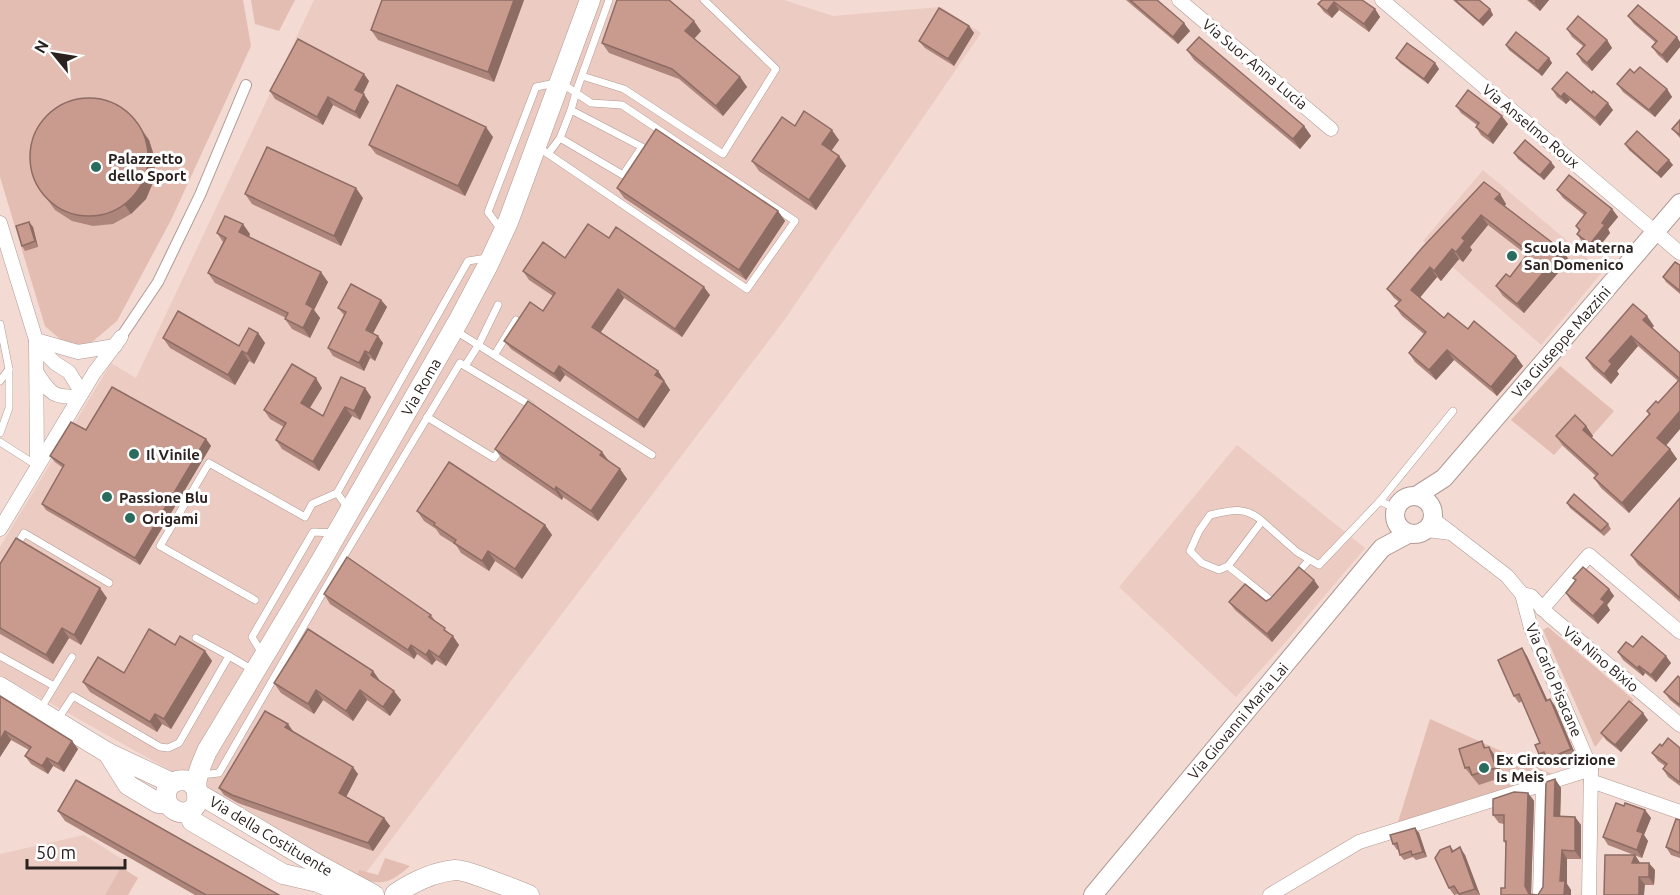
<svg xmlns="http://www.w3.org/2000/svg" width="1680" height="895" font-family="Ubuntu,sans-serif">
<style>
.built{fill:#eccbc2}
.green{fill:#e4bdb2}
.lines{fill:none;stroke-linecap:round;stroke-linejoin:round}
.service-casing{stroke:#b19a93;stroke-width:8}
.pedestrian-casing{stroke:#b19a93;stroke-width:12}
.minor-casing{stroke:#b19a93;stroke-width:15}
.tertiary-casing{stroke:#b19a93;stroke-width:20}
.secondary-casing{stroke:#b19a93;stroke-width:21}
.service{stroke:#fff;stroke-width:7}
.pedestrian{stroke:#fff;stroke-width:10}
.minor{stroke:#fff;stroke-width:14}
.tertiary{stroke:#fff;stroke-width:18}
.secondary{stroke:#fff;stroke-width:20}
.wall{fill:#ad857b}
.shaded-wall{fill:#8d6c64}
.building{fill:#c99b8f;stroke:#8d6c64;stroke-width:1.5}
.poi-dot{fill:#296c5e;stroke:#fff;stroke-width:2}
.labels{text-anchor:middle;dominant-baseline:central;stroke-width:6;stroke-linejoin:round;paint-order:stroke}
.street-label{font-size:15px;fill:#2b211f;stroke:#fff}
.poi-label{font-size:15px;font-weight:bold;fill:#2b211f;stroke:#fff;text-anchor:start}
</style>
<rect width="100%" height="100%" fill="#f3dad3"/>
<g class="built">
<polygon points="314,0 784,0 833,16 941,7 981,33 785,319 362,878 0,675 0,547 111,363 136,378"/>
<polygon points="1483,170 1603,271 1541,345 1423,241"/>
<polygon points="1237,445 1365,548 1284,644 1236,697 1119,587"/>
<polygon points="84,835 125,861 105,895 0,895 0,854"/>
</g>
<g class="green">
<polygon points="0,0 243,0 251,46 171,220 117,321 86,347 61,340 45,326 0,177"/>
<polygon points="251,0 295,0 279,31 255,24"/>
<polygon points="1560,366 1614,411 1592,436 1580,426 1554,455 1511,420"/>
<polygon points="1548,627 1634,700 1595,747 1543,630"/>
<polygon points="1430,719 1552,774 1398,822"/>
<path d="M385 858 410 866C389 884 382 886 356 877L359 870 378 875Z"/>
<polygon points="121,867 138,878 128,895 105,895"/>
</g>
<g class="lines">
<g class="service-casing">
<g id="service">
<polyline points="582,76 624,89 723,154 776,69 704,0"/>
<polyline points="560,138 571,110"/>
<polyline points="548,154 560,138 623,175 642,147 571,110 576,92 609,0"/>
<polyline points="502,231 488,212 536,87 560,82 591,103 622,105 795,221 747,289 538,147"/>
<polyline points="0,324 9,369 9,408 0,433"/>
<polyline points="456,331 652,455"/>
<polyline points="495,354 516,320"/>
<polyline points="465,366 479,344 498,305"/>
<polyline points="0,381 9,369"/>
<polyline points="427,417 494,458 502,447"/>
<polyline points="0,442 36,465"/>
<polyline points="1380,501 1453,411"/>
<polyline points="348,508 337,493 468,261 487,258"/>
<path d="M1262 521 1228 566 1219 570 1202 563 1190 551 1199 531 1210 515C1231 510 1245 506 1262 521L1297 552 1319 565 1380 501 1396 509"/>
<polyline points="16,547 24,533 109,583"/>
<polyline points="1228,566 1273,602 1274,600"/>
<polyline points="1295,576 1309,560"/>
<polyline points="255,600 160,546 209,463 305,517 312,504 337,493"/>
<polyline points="263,655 252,637 313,532 334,533"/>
<polyline points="0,656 54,686"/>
<polyline points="229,656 253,670"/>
<polyline points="41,708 72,657"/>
<polyline points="58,719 73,696 160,747 168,748 179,743 229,656 196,638"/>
<polyline points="200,775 219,773 344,556 460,363 530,405 528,408"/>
</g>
</g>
<g class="pedestrian-casing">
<polyline id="pedestrian" points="121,337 158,282 200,195 246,85"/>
</g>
<g class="minor-casing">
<g id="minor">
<polyline points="1179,0 1331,129"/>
<polyline points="1382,0 1680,253"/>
<polyline points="0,223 36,340 37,466"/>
<polyline points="36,340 78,352 115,346"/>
<polyline points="36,340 42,350 55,363 69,372 82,393"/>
<path d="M37 373C51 395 53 397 79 397"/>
<polyline points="1433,519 1507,576 1522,594 1531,628 1591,769 1589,895"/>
<polyline points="0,529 94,373 121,337"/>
<polyline points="1427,530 1451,533"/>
<polyline points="1522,594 1531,596 1549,615 1680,725"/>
<polyline points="1542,609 1589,555 1680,632"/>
<polyline points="1591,781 1680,812"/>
<polyline points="1270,895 1359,842 1591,769"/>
<polyline points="1540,895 1543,783"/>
</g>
</g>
<g class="tertiary-casing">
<g id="tertiary">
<circle cx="1414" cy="515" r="19"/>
<polyline points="1416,496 1444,478 1680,203"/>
<polyline points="1093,895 1382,548 1408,534"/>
</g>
</g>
<g class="secondary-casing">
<g id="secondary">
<polyline points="0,687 108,753 172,783"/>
<polyline points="108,753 128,785 158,803 167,803"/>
<path d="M197 789 189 781C177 778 165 784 166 797 166 802 169 806 173 809 177 812 182 813 187 812 204 806 194 791 197 779 199 769 203 760 207 751L321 561 460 318 488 265 508 222 590 0"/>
<polyline points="199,794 315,863 374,895"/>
<polyline points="188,812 192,821 283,874 318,882 347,895"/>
<path d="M395 894C413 882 433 872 455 870 465 869 516 890 529 895"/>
</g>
</g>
<use href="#service" class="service"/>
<use href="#pedestrian" class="pedestrian"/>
<use href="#minor" class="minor"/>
<use href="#tertiary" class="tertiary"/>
<use href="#secondary" class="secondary"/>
</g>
<g class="wall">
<polygon points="524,0 494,82 378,40 371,30"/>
<polygon points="1126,0 1157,0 1190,31 1178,44"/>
<polygon points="1322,0 1375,9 1380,17 1369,32 1339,10 1332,18 1324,12 1318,4"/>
<polygon points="1453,0 1479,0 1490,9 1493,15 1483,26"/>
<polygon points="1527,0 1549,0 1540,11"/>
<polygon points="1628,16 1680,42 1680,47 1667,63 1658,55 1652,47 1656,43 1634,24"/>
<polygon points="969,26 974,33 954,66 925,48 919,41"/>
<polygon points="1567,29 1607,40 1612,48 1592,71 1582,62 1577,54 1583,46 1572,37"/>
<polygon points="701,31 694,39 740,77 747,87 723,116 679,79 609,53 602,43"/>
<polygon points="1506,45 1549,58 1552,63 1542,76 1509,50"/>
<polygon points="1187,50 1304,126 1311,136 1300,149 1194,60"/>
<polygon points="1396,58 1435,63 1439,69 1428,84 1400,63"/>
<polygon points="1634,73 1667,89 1672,97 1655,117 1623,92 1617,84"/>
<polygon points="369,81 363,94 369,102 360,119 333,105 323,125 275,99 270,91"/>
<polygon points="1552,89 1613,110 1600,126 1570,100 1566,104 1557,97"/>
<polygon points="1456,106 1508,124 1493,144 1481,135 1476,127 1477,125 1461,113"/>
<polygon points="1680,120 1680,138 1672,129"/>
<polygon points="795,126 839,140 831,151 839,156 846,166 816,210 759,171 752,161"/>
<polygon points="493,137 465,196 376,154 369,145"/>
<polygon points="149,140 155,159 154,180 146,199 131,214 113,224 93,226 72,221 55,210 36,184"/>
<polygon points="1625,144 1673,165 1661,178 1629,150"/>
<polygon points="1514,153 1555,167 1544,180 1518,159"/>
<polygon points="617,188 778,211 785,221 746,280 624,198"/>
<polygon points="1557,190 1612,209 1618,217 1608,229 1610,233 1595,252 1582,242 1577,234 1579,231 1576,226 1584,215 1563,198"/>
<polygon points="245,194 363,198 341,246 252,204"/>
<polygon points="1500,194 1506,204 1505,206 1562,250 1569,260 1524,313 1503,296 1496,286 1510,277 1527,255 1488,225 1470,247 1472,250 1463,262 1459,259 1441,281 1437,277 1420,297 1444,318 1468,329 1523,366 1497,396 1454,360 1436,380 1415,362 1409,353 1424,334 1402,316 1395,306 1399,302 1394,298 1387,289"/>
<polygon points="29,222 33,227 38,247 25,251 22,246"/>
<polygon points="217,233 250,234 249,237 328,282 314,310 320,318 310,338 292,329 285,319 286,318 215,283 208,273 223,242"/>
<polygon points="609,238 710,295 682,337 624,298 601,332 658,371 670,390 644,428 565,375 560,382 511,349 504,341 543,311 553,296 529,280 523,271 565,258"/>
<polygon points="1680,265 1680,294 1666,282 1663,277"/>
<polygon points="381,300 387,307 373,333 383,343 375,361 370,358 364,371 333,356 328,348 344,315 338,308"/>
<polygon points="1654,326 1652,328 1680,353 1680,429 1665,445 1670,449 1677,459 1629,513 1601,488 1594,478 1596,476 1563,446 1556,436 1586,426 1593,436 1591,438 1612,456 1649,414 1647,411 1658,403 1678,381 1638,346 1617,371 1619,374 1611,384 1593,368 1586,358"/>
<polygon points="258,333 265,343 254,364 249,361 235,385 170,348 163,338 239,346"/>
<polygon points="322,388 310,408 323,416 365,388 371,397 360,420 352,416 319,471 282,449 276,440 284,427 270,419 264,410"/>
<polygon points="86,430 206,439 211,446 140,565 46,510 42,504 63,468 55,462 50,456"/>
<polygon points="495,449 602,452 609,461 620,469 627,479 598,521 563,497 562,500 502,459"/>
<polygon points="1680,498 1680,602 1638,565 1631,555"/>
<polygon points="1567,503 1608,524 1611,529 1604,536 1570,508"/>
<polygon points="417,511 545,525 552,535 522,579 495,561 489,571 461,553 456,545 440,535 436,529 424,521"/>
<polygon points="0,564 107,598 81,645 69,638 53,664 0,634"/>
<polygon points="1573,578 1609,589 1614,596 1607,605 1610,610 1598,624 1571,601 1566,593 1576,581"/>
<polygon points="1319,587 1272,642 1235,610 1229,602 1266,601"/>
<polygon points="324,594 431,615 436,622 448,632 459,645 446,666 436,660 432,665 417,654 414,659 330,604"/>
<polygon points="175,645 205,651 212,661 171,729 162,724 157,732 90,692 83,682 124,673"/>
<polygon points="1618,652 1671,663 1656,682 1645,673 1643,676 1623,660"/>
<polygon points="1527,656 1547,700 1550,699 1555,706 1576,756 1552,766 1548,760 1544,761 1539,754 1540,743 1522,701 1519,703 1514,696"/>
<polygon points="373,671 380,681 401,700 390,716 367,700 353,721 323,700 314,714 281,693 274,683"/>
<polygon points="1680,678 1680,708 1670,700 1664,692"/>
<polygon points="0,696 72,741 78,749 64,772 53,766 48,774 31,764 25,756 29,750 11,740 0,757"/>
<polygon points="1648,720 1621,752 1606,740 1601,733"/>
<polygon points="293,731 358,774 346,797 384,818 390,826 373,851 238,803 224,795 219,788"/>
<polygon points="1482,741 1486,748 1496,757 1503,777 1479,785 1465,768"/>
<polygon points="1662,746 1680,748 1680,786 1668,777 1663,769 1665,766 1658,761 1652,753"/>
<polygon points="1555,779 1561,788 1560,816 1575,817 1581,825 1581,859 1567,859 1567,884 1571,890 1571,895 1501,895 1505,888 1506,845 1504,841 1504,824 1499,823 1493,815 1528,793 1534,801 1531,894 1538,895 1543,887"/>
<polygon points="1624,806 1645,810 1651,818 1644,835 1648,841 1642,858 1608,845 1603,837"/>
<polygon points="58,811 279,895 195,895 65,821"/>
<polygon points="1680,820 1680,858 1671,855 1666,847"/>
<polygon points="1415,828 1419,833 1427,857 1416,860 1413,857 1404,860 1400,855 1399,849 1397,850 1393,844"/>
<polygon points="1450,846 1454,851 1465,855 1480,895 1459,895 1459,894 1454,895 1449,888"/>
<polygon points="1635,855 1640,863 1655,870 1654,885 1645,885 1604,895"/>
</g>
<g class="shaded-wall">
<polygon points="514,0 524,0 494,82 488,72"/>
<polygon points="1537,0 1549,0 1540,11 1534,3"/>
<polygon points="1334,2 1339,10 1332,18 1327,11"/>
<polygon points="1375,9 1380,17 1369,32 1364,24"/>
<polygon points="1490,9 1493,15 1483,26 1479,21"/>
<polygon points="694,21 701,31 692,41 685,31"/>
<polygon points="1184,23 1190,31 1178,44 1173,37"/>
<polygon points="969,26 974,33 954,66 948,59"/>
<polygon points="1677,37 1680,42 1680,47 1667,63 1662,55"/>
<polygon points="1607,40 1612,48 1592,71 1587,63"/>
<polygon points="1549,58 1552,63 1542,76 1538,71"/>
<polygon points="1435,63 1439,69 1428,84 1424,79"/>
<polygon points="364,74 369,81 361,97 355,90"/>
<polygon points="740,77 747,87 723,116 716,106"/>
<polygon points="1667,89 1672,97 1655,117 1649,110"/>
<polygon points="1564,93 1570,100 1566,104 1561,97"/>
<polygon points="364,94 369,102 360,119 355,112"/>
<polygon points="328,97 333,105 323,125 317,117"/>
<polygon points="1608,103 1613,110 1600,126 1595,118"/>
<polygon points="1502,116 1508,124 1493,144 1488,136"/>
<polygon points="1304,126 1311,136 1300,149 1293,139"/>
<polygon points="486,127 493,137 465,196 458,186"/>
<polygon points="142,130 149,140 155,159 154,180 146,199 131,214 124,204"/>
<polygon points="832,130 839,140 829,154 822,144"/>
<polygon points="839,156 846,166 816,210 809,200"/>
<polygon points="1669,160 1673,165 1661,178 1657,173"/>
<polygon points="1551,162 1555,167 1544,180 1540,175"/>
<polygon points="356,188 363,198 341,246 334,236"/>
<polygon points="1500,194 1506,204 1502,209 1495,199"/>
<polygon points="1612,209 1618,217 1608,229 1610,233 1595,252 1590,244 1602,223"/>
<polygon points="778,211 785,221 746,280 739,270"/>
<polygon points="1481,215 1488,225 1470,247 1472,250 1463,262 1456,252 1462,238"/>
<polygon points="29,222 33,227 38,247 35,241"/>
<polygon points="243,224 250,234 246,242 239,232"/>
<polygon points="1452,249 1459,259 1441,281 1434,271"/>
<polygon points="1562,250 1569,260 1524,313 1517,304"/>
<polygon points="1430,267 1437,277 1418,300 1411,290"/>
<polygon points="321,272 328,282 314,310 320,318 310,338 303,328 306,304"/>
<polygon points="704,287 710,295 682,337 675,329"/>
<polygon points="618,289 624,298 598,336 592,327"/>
<polygon points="381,300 387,307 371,337 366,330"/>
<polygon points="1647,316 1654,326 1650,330 1643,320"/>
<polygon points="258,333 265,343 254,364 247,354"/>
<polygon points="378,336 383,343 375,361 369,353"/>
<polygon points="1631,336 1638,346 1617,371 1619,374 1611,384 1604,374 1609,361"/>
<polygon points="1447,350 1454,360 1436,380 1429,370"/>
<polygon points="242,351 249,361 235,385 228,375"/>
<polygon points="365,351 370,358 364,371 359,363"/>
<polygon points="1516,356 1523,366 1497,396 1491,387"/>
<polygon points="559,366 565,375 560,382 554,374"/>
<polygon points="658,371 664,380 661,384 655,375"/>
<polygon points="316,378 322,388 307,412 301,403"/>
<polygon points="664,381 670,390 644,428 638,420"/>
<polygon points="365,388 371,397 360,420 354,411"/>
<polygon points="345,407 352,416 319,471 313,462"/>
<polygon points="1680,411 1680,429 1664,448 1657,438"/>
<polygon points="1586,426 1593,436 1590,440 1583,430"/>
<polygon points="206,439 211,446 140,565 135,558"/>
<polygon points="1670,449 1677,459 1629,513 1622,503"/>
<polygon points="602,452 609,462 600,455"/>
<polygon points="620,469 627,479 598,521 591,511"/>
<polygon points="556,487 563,497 562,500 555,490"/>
<polygon points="545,525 552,535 522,579 515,569"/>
<polygon points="488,551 495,561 489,571 482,561"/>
<polygon points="1314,580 1319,587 1272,642 1267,634"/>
<polygon points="100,588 107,598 81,645 74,635"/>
<polygon points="1609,589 1614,596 1607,605 1610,610 1598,624 1593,616 1601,599"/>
<polygon points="62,628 69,638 53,664 46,655"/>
<polygon points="453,636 459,645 446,666 439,657"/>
<polygon points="411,645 417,654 414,659 408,650"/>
<polygon points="1522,648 1527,656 1551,708 1546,701"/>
<polygon points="429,650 436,660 432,665 426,655"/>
<polygon points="205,651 212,661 171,729 164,719"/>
<polygon points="1666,656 1671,663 1656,682 1651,675"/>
<polygon points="1639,666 1645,673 1643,676 1637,668"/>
<polygon points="373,671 380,681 371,675"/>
<polygon points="316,690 323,700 314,714 308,704"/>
<polygon points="360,690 367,700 353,721 346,711"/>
<polygon points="394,691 401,700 390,716 383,707"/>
<polygon points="1550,699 1555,706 1576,756 1571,749"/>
<polygon points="1643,713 1648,720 1621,752 1615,745"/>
<polygon points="155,714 162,724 157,732 150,722"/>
<polygon points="288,724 293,731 291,735 285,727"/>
<polygon points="5,731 11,740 0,757 0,740"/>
<polygon points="72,741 78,749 64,772 58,764"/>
<polygon points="1489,747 1496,757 1503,777 1496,768"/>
<polygon points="47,758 53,766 48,774 42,766"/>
<polygon points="353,767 358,774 344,801 339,793"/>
<polygon points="1555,779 1561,788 1560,824 1554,816"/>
<polygon points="1528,793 1534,801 1531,895 1530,895 1525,886"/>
<polygon points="1645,810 1651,818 1644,835 1648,841 1642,858 1637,850 1637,831"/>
<polygon points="1575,817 1581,825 1581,859 1575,851"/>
<polygon points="384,818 390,826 373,851 368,843"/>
<polygon points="1415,828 1419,833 1427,857 1423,852"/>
<polygon points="1460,847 1465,855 1480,895 1475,889"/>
<polygon points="1562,850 1567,859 1567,884 1571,890 1571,895 1564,895 1560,881"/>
<polygon points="1635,855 1640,863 1632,863"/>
<polygon points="1649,863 1655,870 1654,885 1649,877"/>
<polygon points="1639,877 1645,885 1644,895 1639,895"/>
</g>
<g class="building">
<polygon points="382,0 514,0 488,72 371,30"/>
<polygon points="617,0 669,0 694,21 685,31 740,77 716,106 672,69 602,43"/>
<polygon points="1130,0 1157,0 1184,23 1173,37"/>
<polygon points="1322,0 1362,0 1375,9 1364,24 1334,2 1327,11 1318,4"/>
<polygon points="1455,0 1479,0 1490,9 1479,21"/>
<polygon points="1530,0 1537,0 1534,3"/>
<polygon points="1638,5 1677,37 1662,55 1652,47 1657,41 1628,16"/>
<polygon points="939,8 969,26 948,59 919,41"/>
<polygon points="1578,16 1607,40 1587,63 1577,54 1585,45 1567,29"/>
<polygon points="1516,32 1549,58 1538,71 1506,45"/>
<polygon points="1199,37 1304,126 1293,139 1187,50"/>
<polygon points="298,39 364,74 355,90 364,94 355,112 328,97 317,117 270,91"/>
<polygon points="1407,43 1435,63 1424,79 1396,58"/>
<polygon points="1640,67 1667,89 1649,110 1617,84 1630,69 1634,73"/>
<polygon points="1567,72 1592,93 1593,91 1608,103 1595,118 1564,93 1561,97 1552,89"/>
<polygon points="397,85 486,127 458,186 369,145"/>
<polygon points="1468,90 1502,116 1488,136 1476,127 1479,123 1456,106"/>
<circle cx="89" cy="157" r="59"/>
<polygon points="804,111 832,130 822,144 839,156 809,200 752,161 782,117 795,126"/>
<polygon points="1680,120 1680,135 1672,129"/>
<polygon points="656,129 778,211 739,270 617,188"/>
<polygon points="1637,131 1669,160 1657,173 1625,144"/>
<polygon points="1525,140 1551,162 1540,175 1514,153"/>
<polygon points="267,147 356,188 334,236 245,194"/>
<polygon points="1569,175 1612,209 1602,223 1605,225 1590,244 1577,234 1580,230 1576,226 1586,213 1557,190"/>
<polygon points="1484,182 1500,194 1495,199 1562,250 1517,304 1496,286 1506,274 1510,277 1529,252 1481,215 1462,238 1465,241 1456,252 1452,249 1434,271 1430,267 1411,290 1444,318 1448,313 1468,329 1474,321 1516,356 1491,387 1447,350 1429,370 1409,353 1426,332 1395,306 1401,300 1387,289 1422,248"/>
<polygon points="225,216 243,224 239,232 321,272 306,304 313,308 303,328 285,319 288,313 208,273 226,238 217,233"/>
<polygon points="29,222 35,241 22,246 16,226"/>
<polygon points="588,224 609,238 616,227 704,287 675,329 618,289 592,327 658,371 655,375 664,381 638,420 559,366 554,374 504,341 530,302 543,311 555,293 523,271 543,242 565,258"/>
<polygon points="1675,262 1680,265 1680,291 1663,277"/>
<polygon points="351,284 381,300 366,330 378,336 369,353 365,351 359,363 328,348 346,312 338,308"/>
<polygon points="1633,304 1647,316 1643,320 1680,353 1680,411 1657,438 1670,449 1622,503 1594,478 1598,474 1556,436 1575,415 1586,426 1583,430 1612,456 1650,414 1647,411 1656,401 1658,403 1680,379 1631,336 1609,361 1612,364 1604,374 1586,358"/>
<polygon points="178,311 239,346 249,328 258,333 247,354 242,351 228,375 163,338"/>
<polygon points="292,364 316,378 301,403 323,416 341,377 365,388 354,411 345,407 313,462 276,440 286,423 264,410"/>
<polygon points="112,387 206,439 135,558 42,504 64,465 50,456 71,422 86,430"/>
<polygon points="528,401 602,452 600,455 620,469 591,511 556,487 555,490 495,449"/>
<polygon points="449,462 545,525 515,569 488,551 482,561 454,543 456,540 434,525 435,523 417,511"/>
<polygon points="1574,494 1608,524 1601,531 1567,503"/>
<polygon points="1680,498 1680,598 1631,555"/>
<polygon points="16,538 100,588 74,635 62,628 46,655 0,628 0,564"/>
<polygon points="347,557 431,615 429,617 445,628 444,630 453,636 439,657 429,650 426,655 411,645 408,650 324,594"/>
<polygon points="1299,567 1314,580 1267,634 1229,602 1245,584 1266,601 1270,599"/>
<polygon points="1583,567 1609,589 1601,599 1605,602 1593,616 1566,593 1576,580 1573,578"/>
<polygon points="149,629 175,645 180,636 205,651 164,719 155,714 150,722 83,682 98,657 124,673"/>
<polygon points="308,629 373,671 371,675 394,691 383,707 360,690 346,711 316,690 308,704 274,683"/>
<polygon points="1642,636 1666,656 1651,675 1639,666 1637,668 1618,652 1626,642 1633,647"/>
<polygon points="1522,648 1546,701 1550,699 1571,749 1547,759 1544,752 1539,754 1535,745 1540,743 1519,694 1514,696 1498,660"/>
<polygon points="1678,676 1680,678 1680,705 1664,692"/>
<polygon points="0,696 72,741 58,764 47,758 42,766 25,756 31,747 5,731 0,740"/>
<polygon points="1629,701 1643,713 1615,745 1601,733"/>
<polygon points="265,711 288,724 285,727 353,767 339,793 384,818 368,843 232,795 219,788"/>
<polygon points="1668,738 1680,748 1680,781 1679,782 1663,769 1667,764 1652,753 1660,744 1662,746"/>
<polygon points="1482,741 1484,748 1489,747 1496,768 1472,775 1469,767 1465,768 1459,749"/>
<polygon points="1555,779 1554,816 1575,817 1575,851 1562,850 1560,881 1565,881 1564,895 1501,895 1501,888 1505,888 1506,841 1504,841 1504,815 1493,815 1493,799 1514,792 1528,793 1525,886 1529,894 1538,895 1543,887 1546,782"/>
<polygon points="76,780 279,895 206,895 58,811"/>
<polygon points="1616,803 1624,806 1625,803 1645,810 1637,831 1643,833 1637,850 1603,837"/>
<polygon points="1676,819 1680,820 1680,853 1666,847"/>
<polygon points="1415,828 1423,852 1412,855 1411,851 1400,855 1397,843 1393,844 1390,835"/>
<polygon points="1450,846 1452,852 1460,847 1475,889 1459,894 1454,886 1449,888 1435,858 1440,850"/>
<polygon points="1605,855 1635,855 1632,863 1649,863 1649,877 1639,877 1639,895 1604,895"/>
</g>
<g class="poi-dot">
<circle cx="96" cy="167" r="6"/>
<circle cx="1512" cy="256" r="6"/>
<circle cx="134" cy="454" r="6"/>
<circle cx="107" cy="497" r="6"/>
<circle cx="130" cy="518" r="6"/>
<circle cx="1484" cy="768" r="6"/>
</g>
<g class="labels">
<g class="street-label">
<text transform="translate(1255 64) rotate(40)">Via Suor Anna Lucia</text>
<text transform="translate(1531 126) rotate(40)">Via Anselmo Roux</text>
<text transform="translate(1561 342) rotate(-49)">Via Giuseppe Mazzini</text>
<text transform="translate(421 387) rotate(-60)">Via Roma</text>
<text transform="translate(1601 659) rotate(40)">Via Nino Bixio</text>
<text transform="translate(1554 680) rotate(67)">Via Carlo Pisacane</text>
<text transform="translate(1238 721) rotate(-50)">Via Giovanni Maria Lai</text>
<text transform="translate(271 836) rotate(31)">Via della Costituente</text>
</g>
<g class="poi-label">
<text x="108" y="158">Palazzetto<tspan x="108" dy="17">dello Sport</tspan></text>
<text x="1524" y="247">Scuola Materna<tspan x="1524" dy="17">San Domenico</tspan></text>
<text x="146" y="454">Il Vinile</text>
<text x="119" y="497">Passione Blu</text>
<text x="142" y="518">Origami</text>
<text x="1496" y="759">Ex Circoscrizione<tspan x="1496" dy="17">Is Meis</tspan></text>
</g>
</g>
<g transform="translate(54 54) rotate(300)" stroke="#ffffff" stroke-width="4.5" paint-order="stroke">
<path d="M0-4.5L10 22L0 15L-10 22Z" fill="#2b211f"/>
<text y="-9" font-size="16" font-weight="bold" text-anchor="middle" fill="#2b211f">N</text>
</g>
<path d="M27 859v9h98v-9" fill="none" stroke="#2b211f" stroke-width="3"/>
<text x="36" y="859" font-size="18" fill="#2b211f" stroke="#ffffff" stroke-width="4.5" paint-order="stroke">50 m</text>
</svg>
